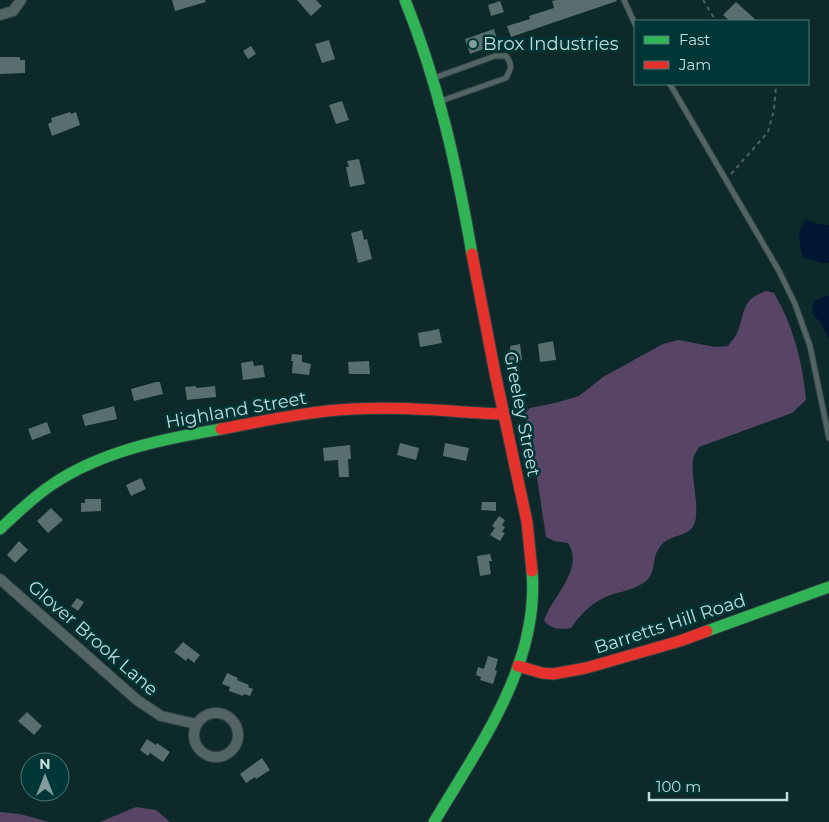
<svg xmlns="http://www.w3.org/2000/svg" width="829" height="822" font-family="Montserrat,sans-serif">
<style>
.green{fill:#584566}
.water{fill:#011731}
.building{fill:#596f6f}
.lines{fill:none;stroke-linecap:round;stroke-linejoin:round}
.lane-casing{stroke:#304343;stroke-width:7}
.street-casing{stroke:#304343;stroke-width:12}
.fast-casing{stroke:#304343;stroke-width:13}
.jam-casing{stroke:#304343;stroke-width:13}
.path{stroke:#4d605f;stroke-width:2;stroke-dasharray:4 4;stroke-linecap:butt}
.lane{stroke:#526464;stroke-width:5}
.street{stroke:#526464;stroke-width:10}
.fast{stroke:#30b455;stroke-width:11}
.jam{stroke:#e5322d;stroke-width:11}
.poi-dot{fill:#839d9c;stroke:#003636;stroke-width:2}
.labels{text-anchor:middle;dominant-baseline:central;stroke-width:5;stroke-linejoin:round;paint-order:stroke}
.poi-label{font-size:18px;fill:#c3dbda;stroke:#003636;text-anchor:start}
.street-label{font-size:18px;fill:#c3dbda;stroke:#003636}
</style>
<rect width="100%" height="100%" fill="#0d2929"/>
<g class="green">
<path d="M766 291 774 293C793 325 803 363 806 400L792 413 699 447C698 450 695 453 694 456 688 476 705 517 690 530 680 538 666 535 658 550 652 559 656 573 646 581 635 590 621 591 608 596 591 603 581 614 571 628 560 630 551 629 544 621 552 596 585 570 568 543L554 541 546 537 532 445 525 413 530 408 555 403 579 396 603 377 663 344 678 340 716 347 728 346C730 342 735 338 737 333 746 312 740 300 766 291Z"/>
<polygon points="136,807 156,810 170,822 100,822"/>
<polygon points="0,812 20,814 49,822 0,822"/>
</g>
<g class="water">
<path d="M806 219 814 223 829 225V263H822L803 258C800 249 800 241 799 231Z"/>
<polygon points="829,295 829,338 819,321 812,313 814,301"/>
</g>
<g class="building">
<polygon points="172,0 205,0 206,2 175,11"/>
<polygon points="297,0 316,0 322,6 311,16"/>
<polygon points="556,0 616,0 617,1 511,37 507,26 530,19 529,16 554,8 552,1"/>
<polygon points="500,1 504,12 491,16 488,5"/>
<polygon points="736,2 757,21 730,21 723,15"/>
<polygon points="494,29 497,39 482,44 484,49 470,54 465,39"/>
<polygon points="329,40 335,59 322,63 315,44"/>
<polygon points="251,46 256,54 248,59 243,51"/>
<polygon points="0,57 20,57 20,60 25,60 25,73 0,74"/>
<polygon points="342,101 349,120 336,124 329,105"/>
<polygon points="70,112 71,114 76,112 80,125 52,136 48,124 52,122 51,118"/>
<polygon points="359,159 365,184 350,187 346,167 349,167 347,161"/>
<polygon points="362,230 364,240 367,239 372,259 358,263 351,233"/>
<polygon points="439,329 442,343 420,347 418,333"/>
<polygon points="553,341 556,360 540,362 538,344"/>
<polygon points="520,344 522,360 510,364 508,350 510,350 510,346"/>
<polygon points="292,354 302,355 302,362 311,364 309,375 292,373 293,361 291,361"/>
<polygon points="253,361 254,366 263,365 265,377 243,380 241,363"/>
<polygon points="369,361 370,374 349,374 348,362"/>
<polygon points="156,382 160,382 163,394 134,401 131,389"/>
<polygon points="196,386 196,388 215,386 216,397 187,400 185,387"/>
<polygon points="114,406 117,419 85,426 82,415"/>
<polygon points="47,422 51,433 32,440 28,429"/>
<polygon points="400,443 419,448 416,460 397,455"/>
<polygon points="445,443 469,448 466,461 443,456"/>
<polygon points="350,445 351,459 348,459 349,477 339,477 338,460 324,461 323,448"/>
<polygon points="141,478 146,489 131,496 126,485"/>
<polygon points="85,499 101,499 101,511 81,512 81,503 85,503"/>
<polygon points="482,502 496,502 496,511 481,510"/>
<polygon points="51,508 63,520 48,533 37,521"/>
<polygon points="499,516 505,520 502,525 505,527 502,532 505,533 500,541 490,535 495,528 492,526"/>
<polygon points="19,541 28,550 15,563 7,555"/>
<polygon points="490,554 492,561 489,561 491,574 480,576 477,556"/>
<polygon points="77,598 84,602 78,611 71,606"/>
<polygon points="183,642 200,655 194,663 188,658 186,661 174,652"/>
<polygon points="488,656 498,659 495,670 497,671 493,684 480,680 481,677 476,675 478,667 484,669"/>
<polygon points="227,673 238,678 237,680 249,685 248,687 253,689 250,696 244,694 243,696 229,691 230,687 222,684"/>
<polygon points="27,712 42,726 34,735 18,721"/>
<polygon points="147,739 156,745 157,743 170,752 163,762 150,753 148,756 140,750"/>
<polygon points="262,758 270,770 256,779 255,777 246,783 240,774"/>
</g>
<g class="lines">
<g class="lane-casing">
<g id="lane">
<polyline points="624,0 635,24"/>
<path d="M434 78 495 56H506C513 65 511 69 506 78L441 101"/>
<polyline points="670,84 779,271 795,304 810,346 829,438"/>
</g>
</g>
<g class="street-casing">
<g id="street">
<polyline points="0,15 13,11 21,0"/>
<polyline points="0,579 137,700 161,716 196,724"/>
<circle cx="216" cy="735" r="22"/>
</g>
</g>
<g class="fast-casing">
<g id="fast">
<path d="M405 0C438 82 457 167 472 254"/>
<path d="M0 529C17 513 33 497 53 484 102 451 163 439 221 429"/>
<polyline points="707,631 829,587"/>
<path d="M434 822C479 746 540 664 532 571"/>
</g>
</g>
<g class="jam-casing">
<g id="jam">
<polyline points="472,254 495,373 527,522 532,571"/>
<path d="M221 429C264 421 309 411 353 409 403 406 453 412 503 414"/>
<polyline points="518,666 542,673 553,674 586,668 680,641 707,631"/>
</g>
</g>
<g class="path">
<polyline points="703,0 716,21"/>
<polyline points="731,174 768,132 774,110 776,84"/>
</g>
<use href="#lane" class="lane"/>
<use href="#street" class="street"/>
<use href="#fast" class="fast"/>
<use href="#jam" class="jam"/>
</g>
<circle class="poi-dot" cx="473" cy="44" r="5"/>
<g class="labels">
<g class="poi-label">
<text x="483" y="44">Brox Industries</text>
</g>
<g class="street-label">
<text transform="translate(236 410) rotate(-10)">Highland Street</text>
<text transform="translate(522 414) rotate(79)">Greeley Street</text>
<text transform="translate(670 624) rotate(-18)">Barretts Hill Road</text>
<text transform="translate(93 638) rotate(41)">Glover Brook Lane</text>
</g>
</g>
<rect x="634" y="20" width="175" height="65" fill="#003636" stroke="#4e7878"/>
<rect x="644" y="36" width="25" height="8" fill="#30b455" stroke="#4e7878"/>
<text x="679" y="45" font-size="15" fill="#c3dbda">Fast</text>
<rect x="644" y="61" width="25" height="8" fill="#e5322d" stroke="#4e7878"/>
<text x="679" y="70" font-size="15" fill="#c3dbda">Jam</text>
<g transform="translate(45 777)"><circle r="24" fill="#003636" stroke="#4e7878"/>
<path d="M0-4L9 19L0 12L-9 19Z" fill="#839d9c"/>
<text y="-8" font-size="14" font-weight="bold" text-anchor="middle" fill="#c3dbda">N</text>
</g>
<path d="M649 792v8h138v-8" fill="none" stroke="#c3dbda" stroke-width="2.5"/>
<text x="656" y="792" font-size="15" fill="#c3dbda" stroke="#003636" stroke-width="4" paint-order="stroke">100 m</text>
</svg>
